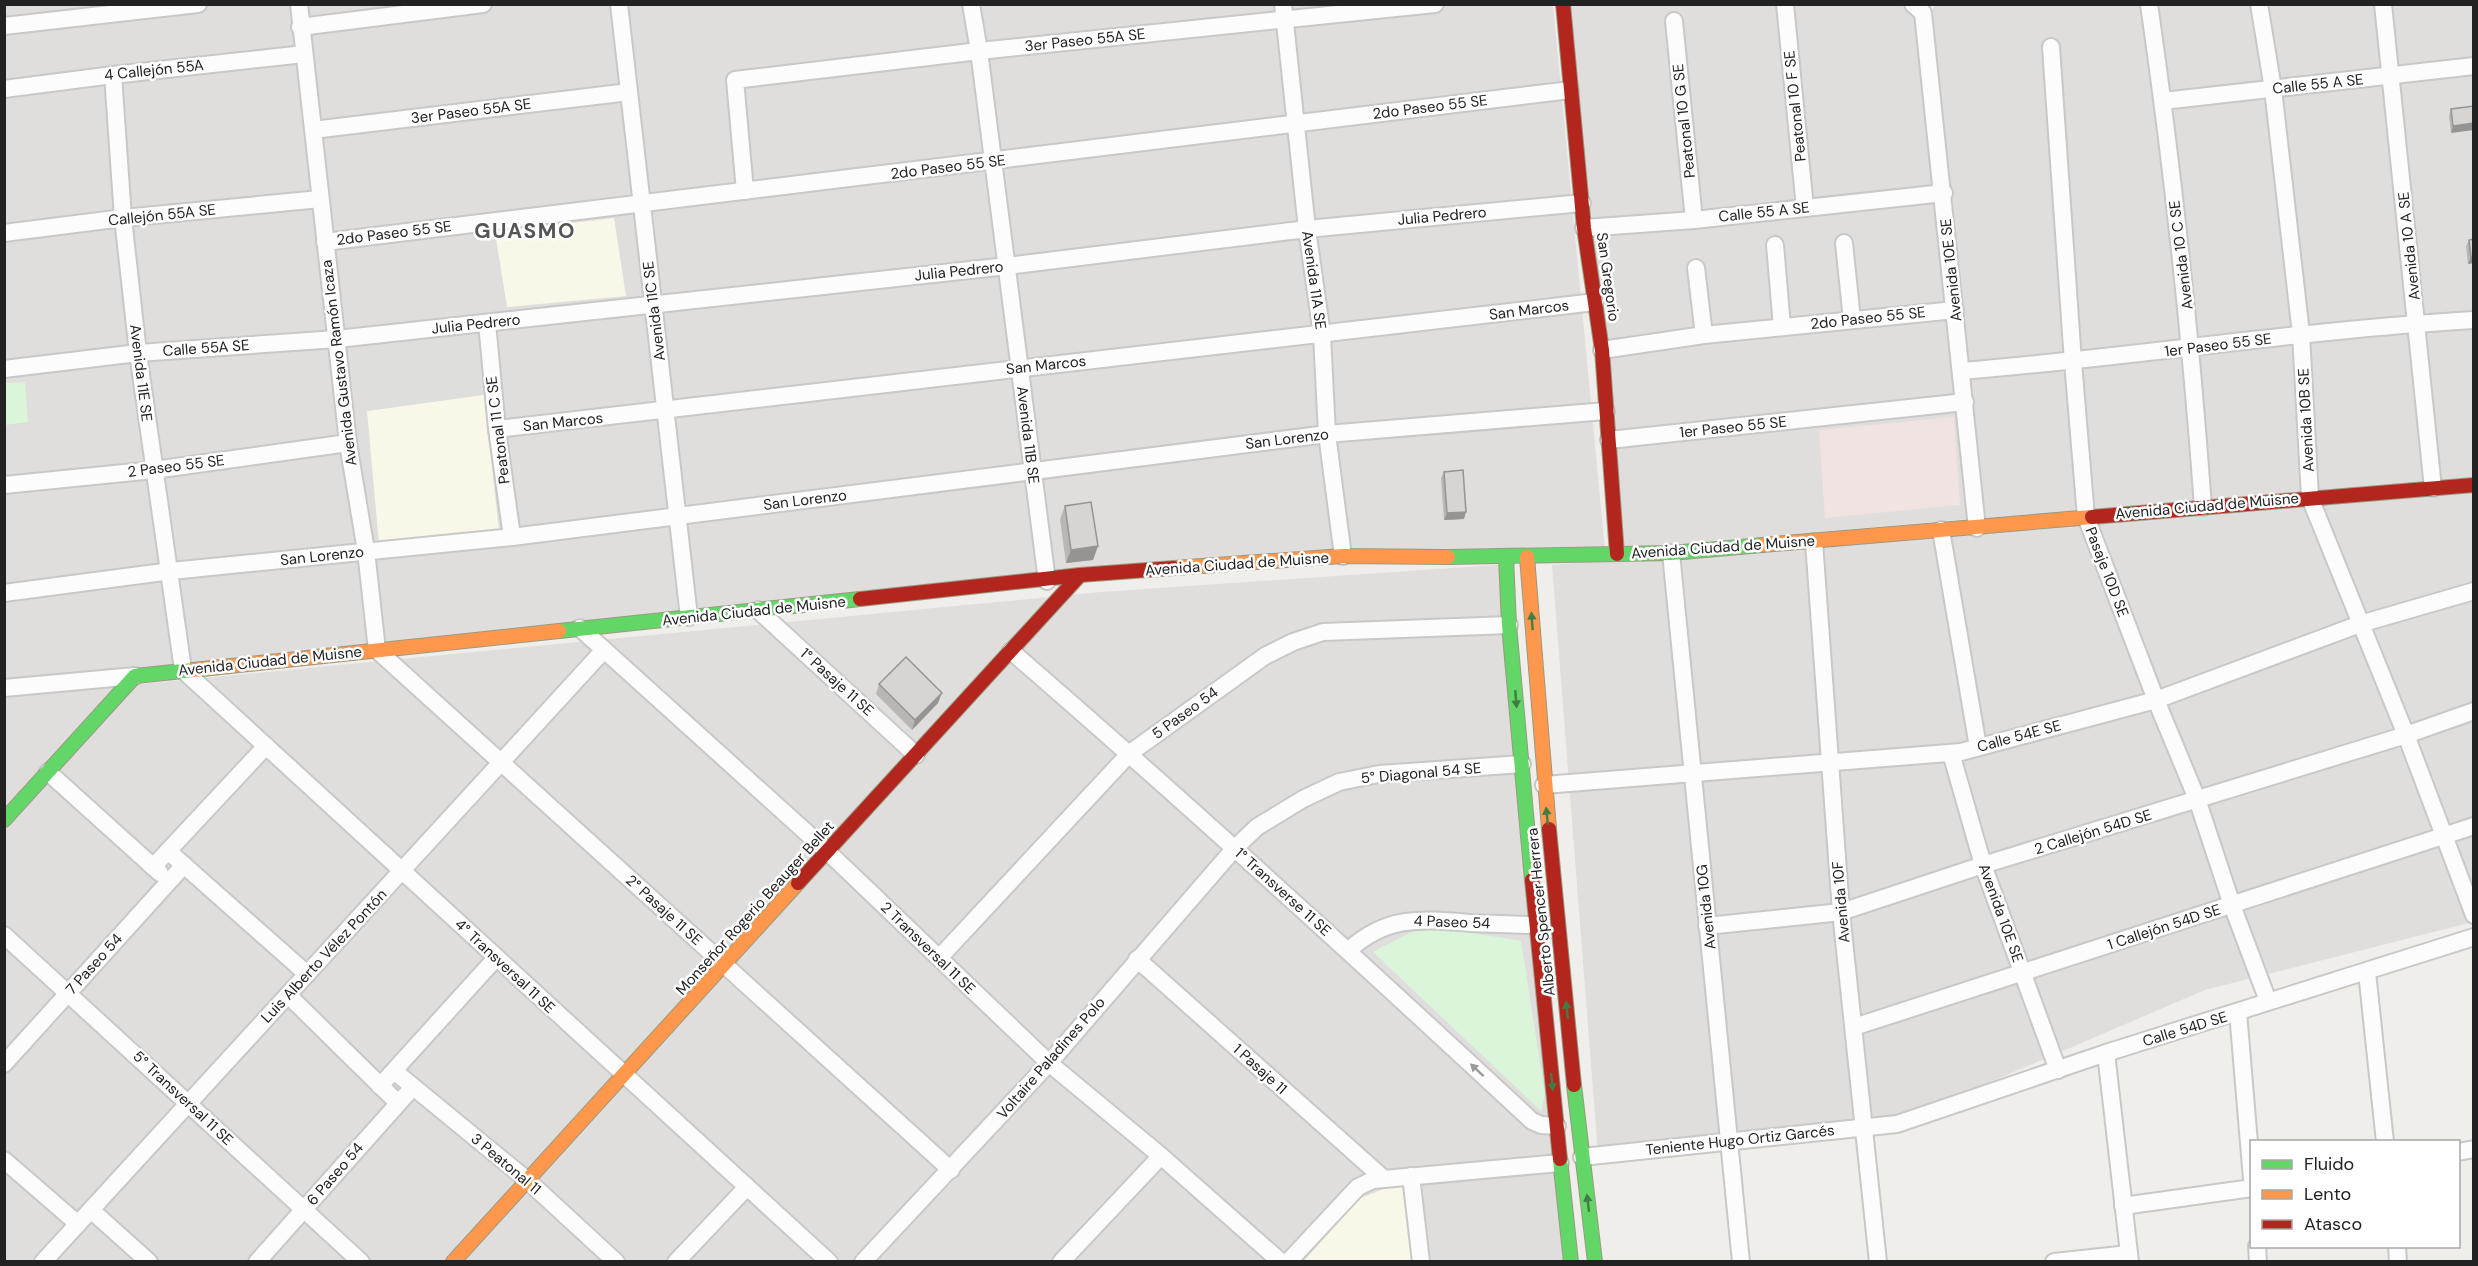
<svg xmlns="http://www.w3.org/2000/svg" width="2478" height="1266" font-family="'DM Sans',sans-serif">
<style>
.residential{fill:#dfdedc}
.commercial{fill:#f1e3e1}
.education{fill:#f8f7e8}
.religious{fill:#dededc}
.park{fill:#daf5da}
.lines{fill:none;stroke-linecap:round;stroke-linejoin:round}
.street-casing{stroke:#c9c8c7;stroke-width:20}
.fast-casing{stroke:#999a82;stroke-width:16}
.slow-casing{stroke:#999a82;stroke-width:16}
.jam-casing{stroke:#999a82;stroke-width:16}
.street{stroke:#fdfcfc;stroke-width:16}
.fast{stroke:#63d668;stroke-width:14}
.slow{stroke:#ff974d;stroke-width:14}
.jam{stroke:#b3261e;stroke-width:14}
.wall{fill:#b9b6b5}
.shaded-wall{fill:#969493}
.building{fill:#d7d4d2;stroke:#969493;stroke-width:1.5}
.oneway{fill:#427c45}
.oneway2{fill:#9a9a9a}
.labels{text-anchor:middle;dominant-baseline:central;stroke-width:5;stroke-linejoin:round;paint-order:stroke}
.street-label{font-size:15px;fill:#222;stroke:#fff}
.district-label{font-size:21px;font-weight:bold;letter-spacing:1.5px;fill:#555;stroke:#fff}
</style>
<rect width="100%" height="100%" fill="#f0eeeb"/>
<g class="residential">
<polygon points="1900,4 1916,17 1967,519 1622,549 1570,5"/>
<polygon points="1936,4 2473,5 2473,482 1982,523 1970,377 1960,310 1928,16"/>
<polygon points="5,5 611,5 684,614 5,681"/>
<polygon points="628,5 1553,5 1605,550 1347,551 692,613"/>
<polygon points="2473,488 2473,922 2205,990 1897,1122 1598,1154 1552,565"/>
<polygon points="1511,564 1570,1261 5,1262 5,697 1101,592"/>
</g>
<polygon class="commercial" points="1954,417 1960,505 1825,518 1819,430"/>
<g class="education">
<polygon points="614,218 626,296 507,307 495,232"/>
<polygon points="484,395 499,531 379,544 367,411"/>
<polygon points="1393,1185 1407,1186 1416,1261 1303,1262 1359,1199"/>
</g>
<polygon class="religious" points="483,334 486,393 367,411 359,350"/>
<g class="park">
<polygon points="25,382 28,422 5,425 5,383"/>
<polygon points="1442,928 1521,941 1545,1095 1541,1111 1373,952 1411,932"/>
</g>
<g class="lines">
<g class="street-casing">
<g id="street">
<polyline points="299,4 348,443 366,551 377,650 951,1170"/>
<polyline points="619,4 689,617"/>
<polyline points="971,4 979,51 1047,581"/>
<polyline points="1283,4 1307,229 1322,335 1327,434 1343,556"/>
<polyline points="1785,4 1805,208"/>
<polyline points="1913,4 1923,13 1977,528"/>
<path d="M2149 4C2173 171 2191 339 2203 507"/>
<polyline points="2259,4 2273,89 2301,334 2310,498 2406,735 2474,915"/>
<polyline points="2383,4 2433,488"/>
<polyline points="1674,21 1694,220"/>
<polyline points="4,26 198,4"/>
<polyline points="300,27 483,4"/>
<polyline points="2051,47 2073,362 2086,517 2156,700 2197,799 2232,905 2268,1001"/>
<polyline points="113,75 123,218 138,353 183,670 829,1262"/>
<polyline points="4,89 113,75 304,54"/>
<polyline points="2163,101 2474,66"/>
<polyline points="313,130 629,92"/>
<polyline points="745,191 735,80 979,51 1435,4"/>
<polyline points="1584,228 1694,220 1944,193"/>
<polyline points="4,233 123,218 320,199"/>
<polyline points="325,242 1570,90"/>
<polyline points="1844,243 1852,320"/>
<polyline points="1775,245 1782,327"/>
<polyline points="1696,268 1704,335"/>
<polyline points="487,323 497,429 512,537"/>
<polyline points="1602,350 1704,335 1955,310"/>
<polyline points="4,369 138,353 337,339 1007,266 1307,229 1582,203"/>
<path d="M1962 371C2133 357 2302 330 2474 320"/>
<polyline points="497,429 1595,302"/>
<polyline points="1609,440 1965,402"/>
<polyline points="4,485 154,470 348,443"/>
<polyline points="1941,530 1978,747"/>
<polyline points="1814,542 1841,912 1878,1262"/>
<polyline points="1671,553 1741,1262"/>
<polyline points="4,593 171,571 512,537 1327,434 1606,411"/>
<polyline points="758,610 916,755"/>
<polyline points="580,628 828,852 1049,1063 1161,1156 1281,1262"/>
<path d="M1011 651C1188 804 1361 962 1532 1121L1541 1125 1557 1126"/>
<polyline points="4,688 135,676"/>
<polyline points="1951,753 1983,865 2058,1070"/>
<polyline points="48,772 160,873"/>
<polyline points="1544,785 1961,752 2156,700 2360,624 2474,591"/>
<polyline points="168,851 307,974"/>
<polyline points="153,867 266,746"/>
<polyline points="1707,926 1841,912 1983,865 2406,735 2474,711"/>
<polyline points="4,935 361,1262"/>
<path d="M1349 950C1387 915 1422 919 1471 923 1490 924 1508 924 1527 925"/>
<polyline points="939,958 1130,753 1265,656 1293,642 1323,632 1509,625"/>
<polyline points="1137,959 1383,1178"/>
<polyline points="2367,972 2385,1142"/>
<polyline points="288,995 398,1103"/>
<polyline points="2238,1012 2252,1179"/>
<polyline points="1854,1027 2474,826"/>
<polyline points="2106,1053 2130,1262"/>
<polyline points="4,1064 184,865"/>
<polyline points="394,1071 527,1180 616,1262"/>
<polyline points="380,1086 496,958"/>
<polyline points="2458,1152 2474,1149"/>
<polyline points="1582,1157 1897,1124 2106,1053 2474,937"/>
<polyline points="4,1160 78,1224"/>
<polyline points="1411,1176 1421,1262"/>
<polyline points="2123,1206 2252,1188"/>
<polyline points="91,1210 149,1262"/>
<polyline points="2257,1246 2258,1262"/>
<polyline points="2397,1246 2398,1262"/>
<polyline points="43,1262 604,650"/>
<polyline points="257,1262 413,1087"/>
<polyline points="676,1262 747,1187"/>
<polyline points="863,1262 1049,1063 1234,849 1257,827 1303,799 1339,782 1379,774 1522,764"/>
<polyline points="1061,1262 1161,1156"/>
<polyline points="1288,1262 1358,1187 1373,1180 1560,1163"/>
<polyline points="2054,1262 2129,1254"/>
</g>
</g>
<g class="fast-casing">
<g id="fast">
<polyline points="1448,557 1671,553 1762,545"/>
<polyline points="1506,557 1509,625 1532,880"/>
<polyline points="559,631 860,599"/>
<polyline points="4,820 135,676 193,670"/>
<polyline points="1574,1085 1595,1262"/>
<polyline points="1560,1159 1571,1262"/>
</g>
</g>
<g class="slow-casing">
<g id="slow">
<polyline points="1762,545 2092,517"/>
<polyline points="1527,557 1549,829"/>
<polyline points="1174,568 1343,556 1448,557"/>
<polyline points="193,670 559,631"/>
<polyline points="453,1262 798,883"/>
</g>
</g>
<g class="jam-casing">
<g id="jam">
<polyline points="1563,4 1584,228 1602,350 1617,554"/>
<polyline points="2092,517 2474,485"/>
<polyline points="860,599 1080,575 1174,568"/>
<polyline points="1549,829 1574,1085"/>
<polyline points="1532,880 1560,1159"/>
<polyline points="798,883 1080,575"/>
</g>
</g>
<use href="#street" class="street"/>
<use href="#fast" class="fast"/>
<use href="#slow" class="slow"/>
<use href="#jam" class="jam"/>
</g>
<g class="wall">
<polygon points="2474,106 2451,133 2449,116 2451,109"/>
<polygon points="2469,240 2474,263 2468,264 2466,246"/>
<polygon points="1444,472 1464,519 1444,520 1441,478"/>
<polygon points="1065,506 1098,546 1093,560 1066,563 1060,519"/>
<polygon points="879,684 938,703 912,730 876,694"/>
</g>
<g class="shaded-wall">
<polygon points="2474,123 2474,130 2451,133 2453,126"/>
<polygon points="2471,257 2474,257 2474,263 2468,264"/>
<polygon points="1466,512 1464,519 1444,520 1447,513"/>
<polygon points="1098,546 1093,560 1066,563 1071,550"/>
<polygon points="942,693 938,703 912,730 915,720"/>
</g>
<g class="building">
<polygon points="2474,106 2474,123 2453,126 2451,109"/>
<polygon points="2474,239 2474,257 2471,257 2469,240"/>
<polygon points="1463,470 1466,512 1447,513 1444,472"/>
<polygon points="1091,502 1098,546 1071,550 1065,506"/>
<polygon points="906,657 942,693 915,720 879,684"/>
</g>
<defs><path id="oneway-solid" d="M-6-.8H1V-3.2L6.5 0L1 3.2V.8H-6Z" transform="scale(1.5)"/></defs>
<g class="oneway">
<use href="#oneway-solid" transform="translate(1532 621) rotate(-94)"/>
<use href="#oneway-solid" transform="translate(1516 699) rotate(85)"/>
<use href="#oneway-solid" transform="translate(1547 816) rotate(-96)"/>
<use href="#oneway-solid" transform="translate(1567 1010) rotate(-96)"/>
<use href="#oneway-solid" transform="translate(1552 1082) rotate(84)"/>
<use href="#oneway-solid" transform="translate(1588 1203) rotate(-97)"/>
</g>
<use class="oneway2" href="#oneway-solid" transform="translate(1477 1070) rotate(-137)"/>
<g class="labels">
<g class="street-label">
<text transform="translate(1085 40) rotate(-6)">3er Paseo 55A SE</text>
<text transform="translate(154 70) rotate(-6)">4 Callejón 55A</text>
<text transform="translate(2318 84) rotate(-6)">Calle 55 A SE</text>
<text transform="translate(1795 106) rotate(-96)">Peatonal 10 F SE</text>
<text transform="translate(1430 107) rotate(-7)">2do Paseo 55 SE</text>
<text transform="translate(471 111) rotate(-7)">3er Paseo 55A SE</text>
<text transform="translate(1684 121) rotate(-96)">Peatonal 10 G SE</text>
<text transform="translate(948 167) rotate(-7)">2do Paseo 55 SE</text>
<text transform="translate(1764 212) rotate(-6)">Calle 55 A SE</text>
<text transform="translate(162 215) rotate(-6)">Callejón 55A SE</text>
<text transform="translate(1442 216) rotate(-5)">Julia Pedrero</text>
<text transform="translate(394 233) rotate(-7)">2do Paseo 55 SE</text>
<text transform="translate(2409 246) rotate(-96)">Avenida 10 A SE</text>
<text transform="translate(2181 255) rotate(-97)">Avenida 10 C SE</text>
<text transform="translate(1951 270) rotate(-96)">Avenida 10E SE</text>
<text transform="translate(959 271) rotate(-6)">Julia Pedrero</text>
<text transform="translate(1608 277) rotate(82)">San Gregorio</text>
<text transform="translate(1314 280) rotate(82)">Avenida 11A SE</text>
<text transform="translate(1529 310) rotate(-7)">San Marcos</text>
<text transform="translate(654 311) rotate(-97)">Avenida 11C SE</text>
<text transform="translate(1868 318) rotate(-6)">2do Paseo 55 SE</text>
<text transform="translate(476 324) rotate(-6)">Julia Pedrero</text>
<text transform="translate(2218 345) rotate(-7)">1er Paseo 55 SE</text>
<text transform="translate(206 348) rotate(-4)">Calle 55A SE</text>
<text transform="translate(339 363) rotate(-97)">Avenida Gustavo Ramón Icaza</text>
<text transform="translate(1046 365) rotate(-6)">San Marcos</text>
<text transform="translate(141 373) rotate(83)">Avenida 11E SE</text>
<text transform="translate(2306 420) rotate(-93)">Avenida 10B SE</text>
<text transform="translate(563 422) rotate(-6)">San Marcos</text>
<text transform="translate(1733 427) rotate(-6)">1er Paseo 55 SE</text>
<text transform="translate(498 430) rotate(-97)">Peatonal 11 C SE</text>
<text transform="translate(1028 435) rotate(83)">Avenida 11B SE</text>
<text transform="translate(1287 439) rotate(-7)">San Lorenzo</text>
<text transform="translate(176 466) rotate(-7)">2 Paseo 55 SE</text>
<text transform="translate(805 500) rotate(-7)">San Lorenzo</text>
<text transform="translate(2207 506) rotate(-5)">Avenida Ciudad de Muisne</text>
<text transform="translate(1723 547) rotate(-4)">Avenida Ciudad de Muisne</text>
<text transform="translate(322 556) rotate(-6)">San Lorenzo</text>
<text transform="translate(1237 564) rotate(-4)">Avenida Ciudad de Muisne</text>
<text transform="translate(2107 572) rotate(69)">Pasaje 10D SE</text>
<text transform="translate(754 611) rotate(-6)">Avenida Ciudad de Muisne</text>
<text transform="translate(270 661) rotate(-6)">Avenida Ciudad de Muisne</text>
<text transform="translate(837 682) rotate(42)">1° Pasaje 11 SE</text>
<text transform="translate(1185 713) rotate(-36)">5 Paseo 54</text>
<text transform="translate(2019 736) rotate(-15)">Calle 54E SE</text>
<text transform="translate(1421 773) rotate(-5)">5° Diagonal 54 SE</text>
<text transform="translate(2093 832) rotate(-17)">2 Callejón 54D SE</text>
<text transform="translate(1283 892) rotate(42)">1° Transverse 11 SE</text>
<text transform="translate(1841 902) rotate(-95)">Avenida 10F</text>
<text transform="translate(1706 907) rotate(-96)">Avenida 10G</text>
<text transform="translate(755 908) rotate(-48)">Monseñor Rogerio Beauger Bellet</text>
<text transform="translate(664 910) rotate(42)">2° Pasaje 11 SE</text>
<text transform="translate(1541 912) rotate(-96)">Alberto Spencer Herrera</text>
<text transform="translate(2001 913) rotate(70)">Avenida 10E SE</text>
<text transform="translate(1452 922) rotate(2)">4 Paseo 54</text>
<text transform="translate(2164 927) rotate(-18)">1 Callejón 54D SE</text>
<text transform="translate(928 948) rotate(44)">2 Transversal 11 SE</text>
<text transform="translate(324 956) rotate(-47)">Luis Alberto Vélez Pontón</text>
<text transform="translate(94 964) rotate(-48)">7 Paseo 54</text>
<text transform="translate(505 966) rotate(43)">4° Transversal 11 SE</text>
<text transform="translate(2185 1029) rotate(-17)">Calle 54D SE</text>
<text transform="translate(1051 1058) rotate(-49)">Voltaire Paladines Polo</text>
<text transform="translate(1260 1069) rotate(42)">1 Pasaje 11</text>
<text transform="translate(183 1098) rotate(43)">5° Transversal 11 SE</text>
<text transform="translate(1740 1140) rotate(-6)">Teniente Hugo Ortiz Garcés</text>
<text transform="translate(506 1164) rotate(40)">3 Peatonal 11</text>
<text transform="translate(335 1174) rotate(-49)">6 Paseo 54</text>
</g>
<g class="district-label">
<text x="525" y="231">GUASMO</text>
</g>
</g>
<rect width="2478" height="1266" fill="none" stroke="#222222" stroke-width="12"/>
<rect x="2250" y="1140" width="210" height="108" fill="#ffffff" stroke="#a7a7a7" stroke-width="1.5"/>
<rect x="2262" y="1160" width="30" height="9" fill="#63d668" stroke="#a7a7a7" stroke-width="1.5"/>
<text x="2304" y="1170" font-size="18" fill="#222222">Fluido</text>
<rect x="2262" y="1190" width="30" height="9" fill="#ff974d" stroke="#a7a7a7" stroke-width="1.5"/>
<text x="2304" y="1200" font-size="18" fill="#222222">Lento</text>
<rect x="2262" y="1220" width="30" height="9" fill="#b3261e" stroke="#a7a7a7" stroke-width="1.5"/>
<text x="2304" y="1230" font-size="18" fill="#222222">Atasco</text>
</svg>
